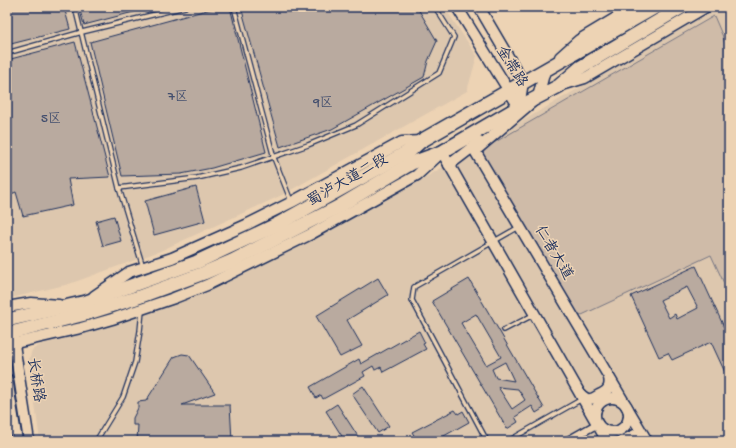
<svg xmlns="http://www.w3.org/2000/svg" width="736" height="448" font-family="'Gochi Hand','LXGW WenKai TC',sans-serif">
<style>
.built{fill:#ddc7ae}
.green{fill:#cfbba8;stroke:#757583}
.building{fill:#b9aa9f;stroke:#1b2f5e;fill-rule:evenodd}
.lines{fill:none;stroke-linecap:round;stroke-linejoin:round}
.lane-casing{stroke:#1b2f5e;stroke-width:6}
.street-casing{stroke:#1b2f5e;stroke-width:10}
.secondary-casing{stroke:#1b2f5e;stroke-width:13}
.highway-casing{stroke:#1b2f5e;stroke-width:16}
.lane{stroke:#edd3b4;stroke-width:3.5}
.street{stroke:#edd3b4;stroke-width:7}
.secondary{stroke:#edd3b4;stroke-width:10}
.highway{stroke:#edd3b4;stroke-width:13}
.labels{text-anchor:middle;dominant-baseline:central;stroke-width:3;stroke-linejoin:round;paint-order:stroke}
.number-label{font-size:13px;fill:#424e6e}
.street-label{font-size:15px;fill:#1b2f5e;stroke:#edd3b4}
</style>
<rect width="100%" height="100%" fill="#edd3b4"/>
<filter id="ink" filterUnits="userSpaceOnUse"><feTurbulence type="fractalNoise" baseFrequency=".025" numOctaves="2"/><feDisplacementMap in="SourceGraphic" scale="8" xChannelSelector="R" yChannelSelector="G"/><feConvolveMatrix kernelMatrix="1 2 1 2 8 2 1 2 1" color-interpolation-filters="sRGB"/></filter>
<g filter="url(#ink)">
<g class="built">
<polygon points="7,7 444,7 477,56 467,91 282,195 160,251 69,284 7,299"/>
<polygon points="719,7 729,7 729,441 40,441 29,360 32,350 45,342 88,331 152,312 230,281 325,232 426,177"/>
</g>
<polygon class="green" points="714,16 723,37 729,60 729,294 711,255 569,321 480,161 485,148"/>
<g class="building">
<polygon points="7,7 64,7 70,29 7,45"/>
<polygon points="79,7 145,7 145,9 84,25"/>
<polygon points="218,7 230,7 266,152 212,168 181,174 122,176 90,42"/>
<polygon points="241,7 417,7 437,41 428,61 424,77 332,129 280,147"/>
<polygon points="75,42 110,177 68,179 73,205 23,216 16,192 7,196 7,60"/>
<polygon points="196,187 205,221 154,235 145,201"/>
<polygon points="114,216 121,241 103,246 96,221"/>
<path d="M696 266 724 327 729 325V381L711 342 672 360 668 353 659 357 631 296ZM687 287 698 308 677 319 675 314 669 318 660 300Z"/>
<polygon points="378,278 388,295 347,320 362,346 340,357 316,316"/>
<path d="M469 279 544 408 536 413 532 406 515 417 518 422 507 429 432 301ZM476 314 501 357 486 365 461 323ZM505 362 514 381 496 378 492 369ZM498 387 518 389 525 400 512 409Z"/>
<polygon points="419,331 425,343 423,344 426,349 383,372 381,367 375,370 373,366 363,372 365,376 323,399 321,395 316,398 310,387 359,359 361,364"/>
<polygon points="182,354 189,355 215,393 182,405 230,405 232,441 137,441 138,425 133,425 133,418 138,408 138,402 146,401 174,357"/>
<polygon points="363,386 389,426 378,433 352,394"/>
<polygon points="337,404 361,441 345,441 326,411"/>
<polygon points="455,410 458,414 463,411 469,422 435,441 408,441 415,437 412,432"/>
</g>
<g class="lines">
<g class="lane-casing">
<g id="lane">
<polyline points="75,7 119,188 143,267"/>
<polyline points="234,7 274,158 291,201"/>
<polyline points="7,53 82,32 185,7"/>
<polyline points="119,188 197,178 241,168 308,145 356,125 439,73 454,37 435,7"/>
<polyline points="504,330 533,315"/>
<polyline points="96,441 123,397 135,362 140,331 142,311"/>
<polyline points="487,441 412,300 414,287 519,227"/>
<polyline points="508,441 582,399"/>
</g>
</g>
<g class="street-casing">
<polyline id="street" points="567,441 597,424"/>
</g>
<g class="secondary-casing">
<g id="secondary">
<polyline points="457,7 519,107"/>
<polyline points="479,7 523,82 519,107"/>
<polyline points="560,57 579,40 634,7"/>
<polyline points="548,68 545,70 538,97 475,151 647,441"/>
<polyline points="562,85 585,78 706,7"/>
<polyline points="449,165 479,142"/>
<polyline points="94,296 129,272 172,258 246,225 292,202 402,142 421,141"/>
<polyline points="7,307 31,303 59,305"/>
<polyline points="13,338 29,441"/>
<polyline points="7,345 81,328 112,319 174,298 207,285 311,234 417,175 442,152 607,441"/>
<polyline points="7,379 17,441"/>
<path d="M581 395C584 397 587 400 590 399 593 399 597 396 599 395 608 391 611 387 609 377"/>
<circle cx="612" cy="415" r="17"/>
<polyline points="622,441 637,434 643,435"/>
</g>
</g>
<g class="highway-casing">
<g id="highway">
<polyline points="7,320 86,302 197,262 278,224 411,150 421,141 655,7"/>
<polyline points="7,334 85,314 136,298 204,273 232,261 336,208 412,163 442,152 519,107 559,86 581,67 682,7"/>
</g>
</g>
<use href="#lane" class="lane"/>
<use href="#street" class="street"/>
<use href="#secondary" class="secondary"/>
<use href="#highway" class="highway"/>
</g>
</g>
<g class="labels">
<g class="number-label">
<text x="178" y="97">7区</text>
<text x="323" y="103">9区</text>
<text x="51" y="119">5区</text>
</g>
<g class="street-label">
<text transform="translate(511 67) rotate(58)">金带路</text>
<text transform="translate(348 181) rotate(-30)">蜀泸大道二段</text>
<text transform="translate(553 253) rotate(59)">仁者大道</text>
<text transform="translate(35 380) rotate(81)">长桥路</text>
</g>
</g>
<rect width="736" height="448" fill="none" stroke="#edd3b4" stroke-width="24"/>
<rect x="12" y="12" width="712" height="424" fill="none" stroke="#1b2f5e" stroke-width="1.5" filter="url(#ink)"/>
</svg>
